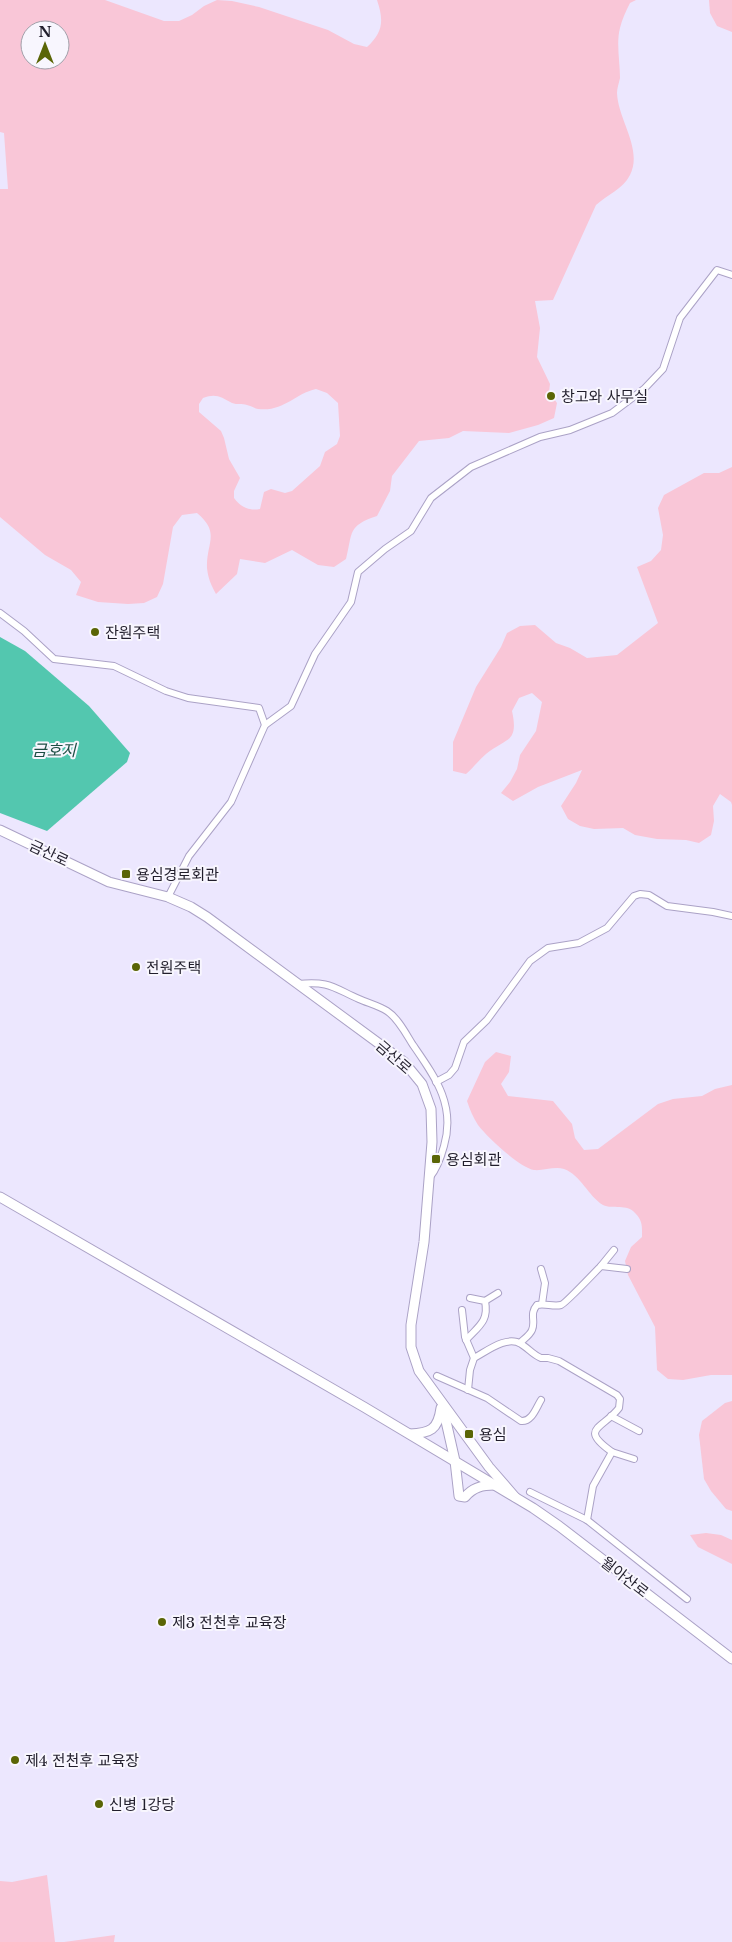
<svg xmlns="http://www.w3.org/2000/svg" width="732" height="1942" font-family="'Libre Baskerville','Noto Sans KR',serif">
<style>
.green{fill:#f9c6d7;fill-rule:evenodd}
.water{fill:#53c7af}
.lines{fill:none;stroke-linecap:round;stroke-linejoin:round}
.street-casing{stroke:#aba2c6;stroke-width:8}
.secondary-casing{stroke:#aba2c6;stroke-width:11}
.street{stroke:#fff;stroke-width:6}
.secondary{stroke:#fff;stroke-width:9}
.poi-dot{fill:#5a6506;stroke:#f8f6fe;stroke-width:2}
.labels{text-anchor:middle;dominant-baseline:central;stroke-width:4;stroke-linejoin:round;paint-order:stroke}
.poi-label{font-size:15px;fill:#211e2c;stroke:#f8f6fe;text-anchor:start}
.street-label{font-size:15px;fill:#211e2c;stroke:#f8f6fe}
.water-label{font-size:16px;font-style:italic;fill:#1d4e44;stroke:#f8f6fe}
</style>
<rect width="100%" height="100%" fill="#ece7fe"/>
<g class="green">
<path d="M0 0H105L164 21H179L192 15 204 6 217 0 232 1 259 7 328 30 354 44 367 47C383 32 384 21 377 0H636L630 3C626 11 622 19 620 28 616 43 620 62 620 78 619 83 617 88 617 93 618 120 643 149 630 175 623 189 607 195 596 205L553 300 535 301 540 328 537 357 550 384 549 392 557 403 554 418 538 425 509 433 463 431 449 438 419 441 392 476 390 491 377 516C347 526 353 532 346 559L334 567 318 565 292 550 265 563 240 559 237 574 216 594C211 585 208 578 207 568 206 543 221 533 197 513L182 515 173 527 163 584 157 597 144 603 128 604 98 602 76 595 81 582 71 570 45 555 0 517V189H8L4 133 0 132ZM30 30H60V60H30ZM316 389 327 393 338 403 340 436 337 444 325 452 320 466 292 491 285 493 271 489 264 492 260 509C248 511 241 507 234 498V491L240 478 229 459 224 438 221 431 199 412V404L203 398C216 393 221 397 232 403 237 405 242 403 247 405 251 406 254 408 258 409 284 412 294 394 316 389Z"/>
<polygon points="709,0 732,0 732,32 717,26 710,13"/>
<path d="M732 467V805L731 802 720 794 713 806 714 821 711 835 699 843 686 840 657 839 635 835 623 828 594 829 580 826 568 819 561 806 576 783 582 770 538 787 513 801 501 793 510 782 517 769 520 755 536 731 542 702 532 693 519 698 512 711C519 743 506 738 486 754 479 760 473 768 466 774L453 771V742L476 687 501 647 507 633 520 626 535 625 556 643 570 648 587 658 617 655 658 623 637 567 651 561 661 550 663 535 658 508 664 495 704 473H719Z"/>
<path d="M496 1052 511 1056 509 1072 501 1084 508 1096 553 1101 572 1124 575 1138 584 1150 598 1149 658 1104 673 1099 702 1096 715 1089 732 1085V1375H711L683 1380 668 1379 657 1370 655 1327 628 1275 625 1261 631 1247 642 1237C642 1227 643 1221 635 1213 627 1203 613 1210 603 1205 588 1196 581 1175 564 1169 555 1166 543 1171 534 1170 520 1168 487 1137 478 1125 473 1117 470 1110 467 1101L485 1062Z"/>
<polygon points="732,1401 732,1511 726,1509 711,1491 704,1479 699,1435 702,1421 725,1403"/>
<polygon points="706,1533 721,1535 732,1540 732,1564 698,1547 690,1535"/>
<polygon points="47,1875 55,1942 0,1942 0,1881 12,1882"/>
<polygon points="115,1935 114,1942 64,1942"/>
</g>
<polygon class="water" points="0,637 25,651 89,706 130,753 127,762 47,831 0,813"/>
<g class="lines">
<g class="street-casing">
<g id="street">
<polyline points="0,613 24,631 54,659 114,666 166,691 188,698 259,708 265,725 231,802 189,856 168,897"/>
<polyline points="265,725 291,706 315,654 351,602 358,572 385,549 411,531 431,498 471,467 540,437 570,430 612,413 644,389 663,369 680,318 717,270 732,275"/>
<path d="M298 984C329 981 332 987 359 999 368 1003 379 1006 387 1011 398 1018 406 1034 413 1045 435 1077 456 1105 444 1146 441 1157 437 1169 430 1177"/>
<polyline points="436,1082 449,1075 455,1068 464,1042 487,1020 530,961 548,948 579,943 607,928 634,896 640,894 649,895 667,906 713,912 732,916"/>
<polyline points="601,1266 614,1250"/>
<polyline points="541,1269 545,1283 542,1304"/>
<polyline points="485,1301 498,1293"/>
<polyline points="462,1310 465,1337 474,1358"/>
<path d="M466 1340C479 1326 489 1321 485 1301L470 1298"/>
<path d="M520 1343C524 1339 530 1335 532 1330 536 1321 529 1314 537 1305 545 1303 553 1307 561 1305 565 1304 595 1272 601 1266L627 1269"/>
<path d="M437 1376 487 1398 521 1421C532 1422 536 1408 541 1400"/>
<path d="M468 1390 470 1370 474 1358C487 1351 507 1335 521 1344 528 1348 533 1355 541 1358H548L559 1361 617 1395 620 1399 619 1408C603 1429 578 1428 612 1452L593 1486 587 1520"/>
<polyline points="611,1416 639,1431"/>
<polyline points="612,1452 634,1459"/>
<polyline points="530,1492 587,1520 687,1599"/>
</g>
</g>
<g class="secondary-casing">
<g id="secondary">
<polyline points="0,830 109,882 168,897 191,907 207,917 404,1062 422,1084 431,1109 432,1142 424,1242 411,1325 411,1347 419,1371 489,1467 515,1497"/>
<polyline points="0,1197 364,1407 533,1508 559,1526 732,1659"/>
<path d="M443 1408 455 1461 459 1496 465 1497C473 1487 483 1485 494 1485"/>
<path d="M410 1434C430 1433 438 1430 441 1408"/>
</g>
</g>
<use href="#street" class="street"/>
<use href="#secondary" class="secondary"/>
</g>
<g class="poi-dot">
<circle cx="551" cy="396" r="5"/>
<circle cx="95" cy="632" r="5"/>
<rect x="121" y="869" width="10" height="10" rx="2.5"/>
<circle cx="136" cy="967" r="5"/>
<rect x="431" y="1154" width="10" height="10" rx="2.5"/>
<rect x="464" y="1429" width="10" height="10" rx="2.5"/>
<circle cx="162" cy="1622" r="5"/>
<circle cx="15" cy="1760" r="5"/>
<circle cx="99" cy="1804" r="5"/>
</g>
<g class="labels">
<g class="poi-label">
<text x="561" y="396">창고와 사무실</text>
<text x="105" y="632">잔원주택</text>
<text x="136" y="874">용심경로회관</text>
<text x="146" y="967">전원주택</text>
<text x="446" y="1159">용심회관</text>
<text x="479" y="1434">용심</text>
<text x="172" y="1622">제3 전천후 교육장</text>
<text x="25" y="1760">제4 전천후 교육장</text>
<text x="109" y="1804">신병 1강당</text>
</g>
<g class="street-label">
<text transform="translate(49 853) rotate(25)">금산로</text>
<text transform="translate(394 1057) rotate(41)">금산로</text>
<text transform="translate(625 1577) rotate(38)">월아산로</text>
</g>
<g class="water-label">
<text x="54" y="750">금호지</text>
</g>
</g>
<g transform="translate(45 45)"><circle r="24" fill="#f8f6fe" stroke="#a2a0aa"/>
<path d="M0-4L9 19L0 12L-9 19Z" fill="#5a6506"/>
<text y="-8" font-size="14" font-weight="bold" text-anchor="middle" fill="#211e2c">N</text>
</g>
</svg>
